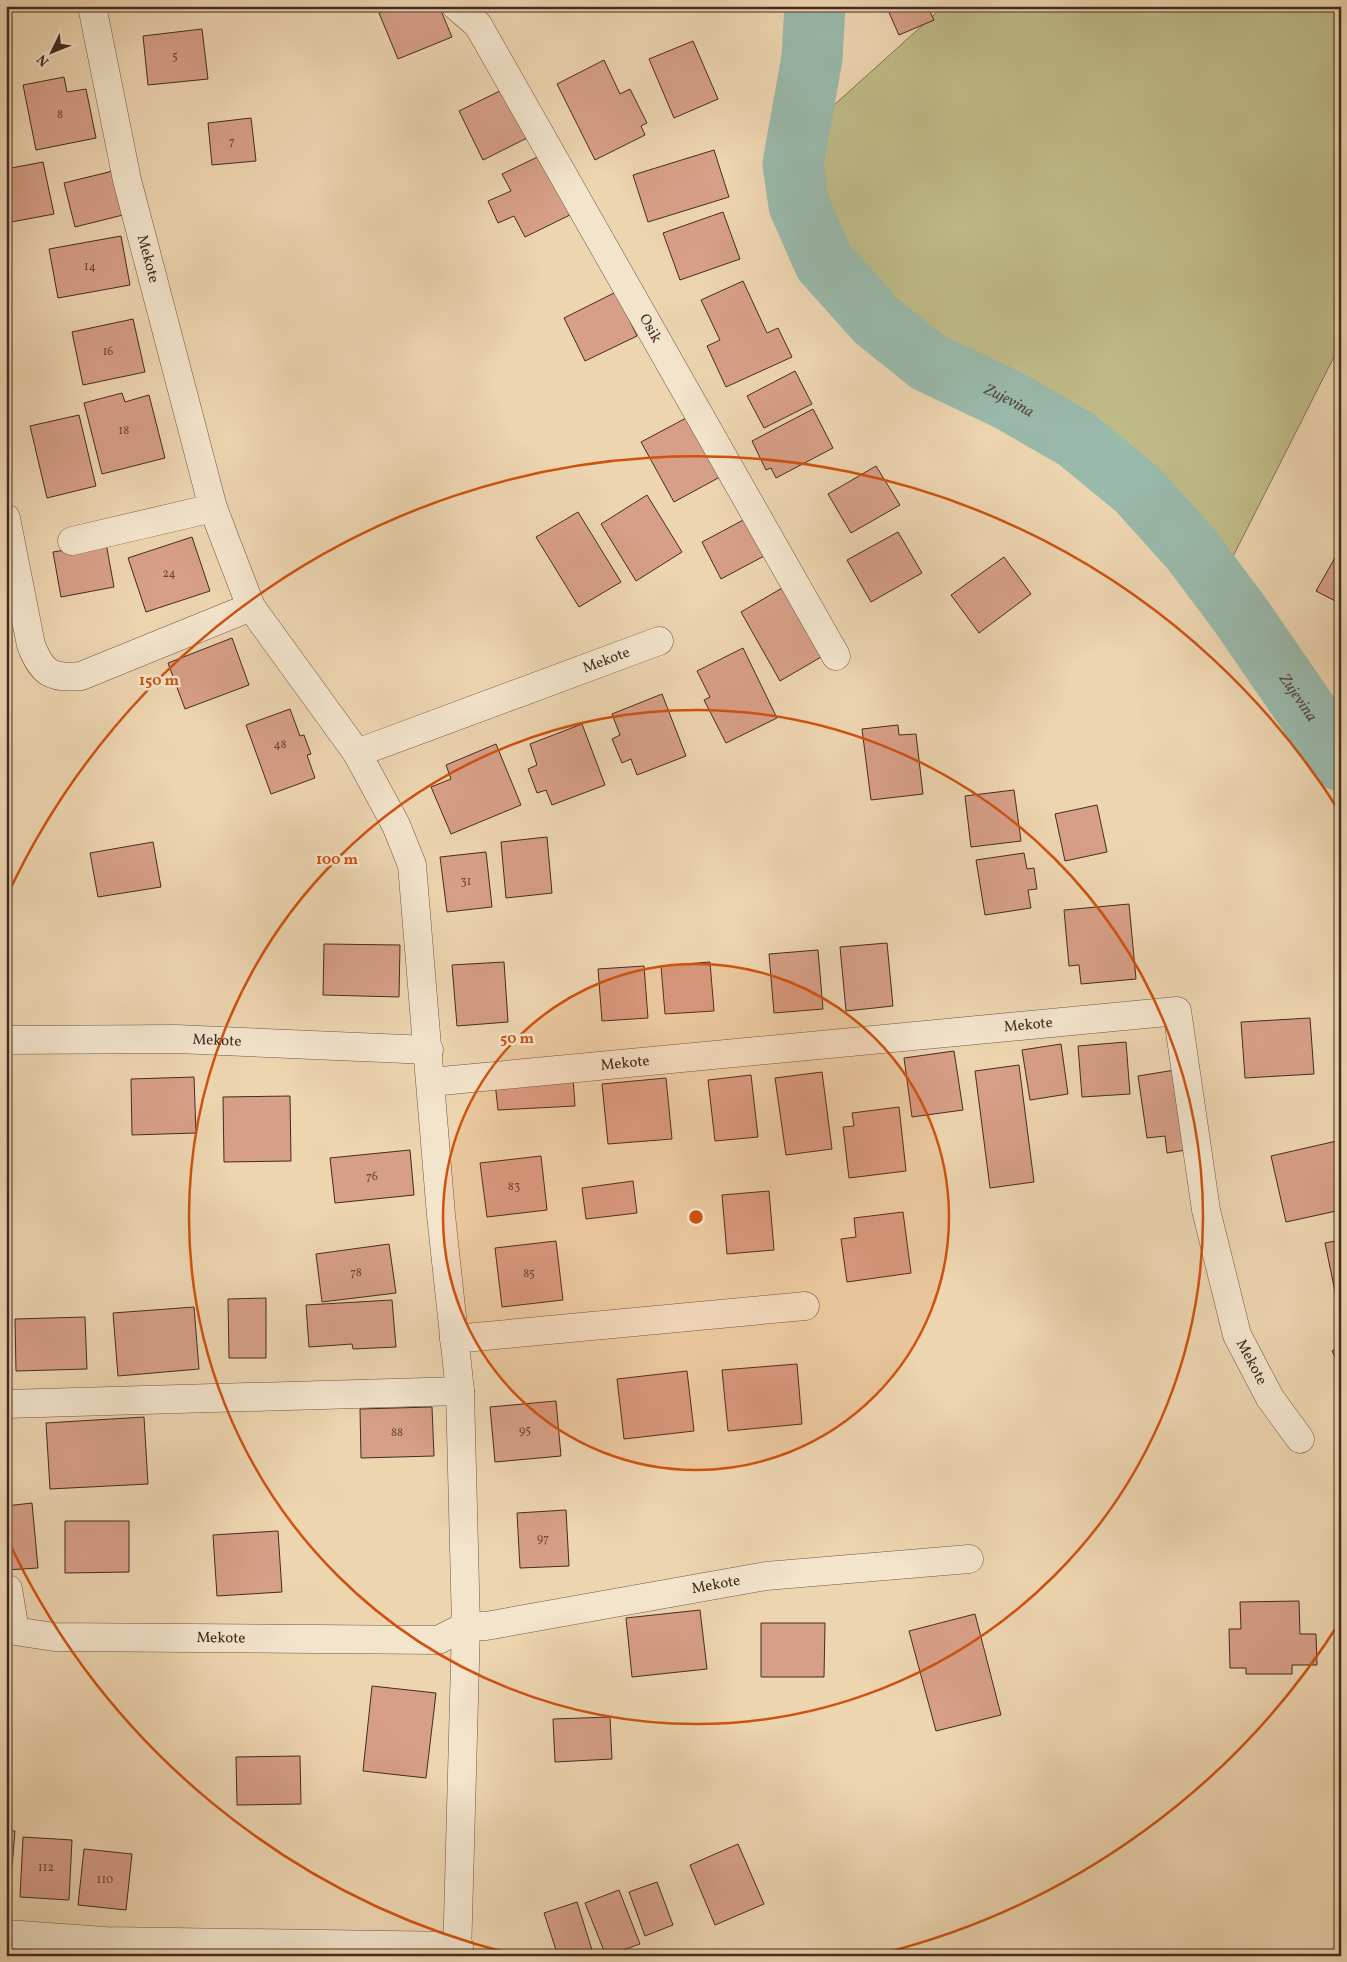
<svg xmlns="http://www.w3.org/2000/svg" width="1347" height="1962" font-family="Vollkorn,serif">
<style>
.green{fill:#bfbb87;stroke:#827354}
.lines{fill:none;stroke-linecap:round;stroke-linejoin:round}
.river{stroke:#99b9ab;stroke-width:61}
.building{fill:#d79f87;stroke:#442b21}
.minor-casing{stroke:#6e5645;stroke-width:29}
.minor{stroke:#f3e4cc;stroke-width:28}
.ring{fill:none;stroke:#cf520f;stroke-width:2.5}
.labels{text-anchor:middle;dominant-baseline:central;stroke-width:5;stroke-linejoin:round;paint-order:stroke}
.number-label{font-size:12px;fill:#69483a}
.street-label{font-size:15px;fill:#442b21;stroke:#f3e4cc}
.water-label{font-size:16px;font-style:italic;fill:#55473d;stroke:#f3e4cc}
.centre{fill:#cf520f;stroke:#f3e4cc;stroke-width:2.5}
.ring-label{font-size:15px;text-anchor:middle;font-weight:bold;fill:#cf520f;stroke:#f3e4cc;stroke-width:5;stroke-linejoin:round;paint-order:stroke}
</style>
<rect width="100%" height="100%" fill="#edd5b0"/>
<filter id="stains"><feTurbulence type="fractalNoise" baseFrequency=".004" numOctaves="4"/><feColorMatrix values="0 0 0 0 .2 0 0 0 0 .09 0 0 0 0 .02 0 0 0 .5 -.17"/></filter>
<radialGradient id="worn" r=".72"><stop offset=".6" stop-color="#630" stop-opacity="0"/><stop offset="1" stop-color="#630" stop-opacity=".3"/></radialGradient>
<polygon class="green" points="944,6 1341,6 1341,343 1214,594 1118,480 1040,424 956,390 896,354 836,298 802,246 786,200 783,151"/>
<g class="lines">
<path class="river" id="s1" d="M815 6 812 58 793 164 799 205 824 262 877 321 928 362 1010 401 1076 439 1138 490 1191 549 1239 613 1341 761"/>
</g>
<g class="building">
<polygon points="133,6 160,6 160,9"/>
<polygon points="336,6 351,6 338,12"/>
<polygon points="396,6 439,6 452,37 398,59 379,13"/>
<polygon points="892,6 927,6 934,20 899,35 887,8"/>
<polygon points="202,29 208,79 148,85 143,36"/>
<polygon points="693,41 718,99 674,118 649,59"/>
<polygon points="604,60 620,94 630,89 647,123 641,126 645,135 595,160 557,84"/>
<polygon points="64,77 67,92 86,89 96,138 36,150 23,85"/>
<polygon points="508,87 531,136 483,160 459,111"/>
<polygon points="251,118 256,161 212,165 208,123"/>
<polygon points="714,150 729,197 648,222 633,175"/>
<polygon points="548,152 576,212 525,237 514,216 498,223 488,201 511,191 502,174"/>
<polygon points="43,162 54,214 6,223 6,169"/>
<polygon points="117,170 127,214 75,227 64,183"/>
<polygon points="723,212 740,259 680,280 663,233"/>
<polygon points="121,236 130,285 58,298 49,249"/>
<polygon points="743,281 767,333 778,328 792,357 726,387 707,346 720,340 701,300"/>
<polygon points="616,292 637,336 585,361 564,318"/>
<polygon points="133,319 145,372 83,385 72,332"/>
<polygon points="795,371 812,404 764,428 747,396"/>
<polygon points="122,393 125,402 149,395 165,458 102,474 84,403"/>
<polygon points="813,409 833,448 776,478 771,468 766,470 752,441"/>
<polygon points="79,415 96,486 47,498 30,426"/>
<polygon points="688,417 720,477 674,502 641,442"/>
<polygon points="876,466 900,505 851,533 828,494"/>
<polygon points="647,495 682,552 636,581 601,524"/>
<polygon points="578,512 621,582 579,607 536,537"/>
<polygon points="747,518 766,555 721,579 702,542"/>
<polygon points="898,532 922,573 871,602 847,560"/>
<polygon points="192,537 210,591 146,612 128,558"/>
<polygon points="106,543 114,587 61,597 53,552"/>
<polygon points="1341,547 1341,604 1316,591"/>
<polygon points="1004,557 1031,594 979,633 951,595"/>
<polygon points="789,584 828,653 780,681 741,612"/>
<polygon points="232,638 249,685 185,709 168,663"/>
<polygon points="743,648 777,718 726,743 704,700 710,697 697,671"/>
<polygon points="662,694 686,756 637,775 631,759 622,763 612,739 620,735 612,714"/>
<polygon points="290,709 300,736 304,735 311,754 307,755 315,778 271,794 246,725"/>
<polygon points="582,724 605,785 552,805 546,790 537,793 528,769 537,765 530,744"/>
<polygon points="898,725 899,735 916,734 923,794 871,800 862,729"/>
<polygon points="496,744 521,805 451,834 431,787 451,779 446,765"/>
<polygon points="1014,790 1021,841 971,847 965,796"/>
<polygon points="1097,805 1107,852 1065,861 1055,814"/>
<polygon points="547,837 552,893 506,898 501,842"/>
<polygon points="153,842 161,887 98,897 90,853"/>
<polygon points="486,852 492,907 447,912 440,857"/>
<polygon points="1024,853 1027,869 1034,868 1037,889 1028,890 1031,908 985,915 976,860"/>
<polygon points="1129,904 1136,979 1081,984 1079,965 1069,966 1064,910"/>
<polygon points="887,943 893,1006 846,1011 840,947"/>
<polygon points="324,944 400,945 399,997 323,995"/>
<polygon points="818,950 823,1009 774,1013 769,954"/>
<polygon points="504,962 508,1022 457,1026 452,965"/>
<polygon points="710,962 714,1011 665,1014 661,966"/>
<polygon points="644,966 648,1018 602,1021 598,969"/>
<polygon points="1310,1018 1314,1074 1245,1078 1241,1022"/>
<polygon points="1126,1042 1130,1094 1082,1097 1078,1046"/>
<polygon points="1061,1044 1068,1094 1030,1100 1022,1050"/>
<polygon points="954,1051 963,1110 912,1117 904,1058"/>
<polygon points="1019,1065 1034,1182 990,1188 975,1071"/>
<polygon points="1181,1069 1193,1149 1167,1153 1165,1136 1147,1138 1138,1076"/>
<polygon points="822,1072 832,1149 786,1155 775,1078"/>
<polygon points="751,1075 758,1137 715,1141 708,1080"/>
<polygon points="194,1077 196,1133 132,1135 131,1079"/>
<polygon points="573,1078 575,1106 498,1110 495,1083"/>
<polygon points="666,1078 672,1139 608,1144 602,1084"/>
<polygon points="290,1096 291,1161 224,1162 223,1097"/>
<polygon points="899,1107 906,1171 849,1178 843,1127 854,1126 852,1113"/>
<polygon points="1341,1140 1341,1210 1286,1222 1271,1156"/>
<polygon points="410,1150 414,1195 335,1203 330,1158"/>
<polygon points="541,1156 547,1210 487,1217 480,1163"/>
<polygon points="633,1181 637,1213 586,1219 582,1188"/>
<polygon points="769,1191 774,1250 727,1254 722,1195"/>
<polygon points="903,1212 911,1273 847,1282 841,1239 856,1237 854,1218"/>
<polygon points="1341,1240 1341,1305 1338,1306 1325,1243"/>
<polygon points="556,1241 563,1300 502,1307 495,1248"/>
<polygon points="389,1244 396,1293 322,1302 316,1254"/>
<polygon points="266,1298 266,1358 229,1358 228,1299"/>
<polygon points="392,1300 396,1347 353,1349 352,1344 309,1347 306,1305"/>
<polygon points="194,1307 199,1369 118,1376 113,1313"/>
<polygon points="85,1317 87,1369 16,1371 15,1319"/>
<polygon points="1341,1347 1341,1369 1332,1351"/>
<polygon points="797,1364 802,1424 728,1431 722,1370"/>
<polygon points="687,1371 694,1431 624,1439 617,1379"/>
<polygon points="556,1401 561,1456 495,1462 490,1407"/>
<polygon points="432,1407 434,1456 361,1458 360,1409"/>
<polygon points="144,1417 148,1484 50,1489 46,1423"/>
<polygon points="32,1503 38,1568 6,1570 6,1506"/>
<polygon points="566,1510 569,1566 520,1568 517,1513"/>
<polygon points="65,1521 129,1521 129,1572 65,1573"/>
<polygon points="278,1531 282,1592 217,1596 213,1535"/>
<polygon points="1299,1601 1300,1634 1316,1634 1317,1665 1292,1665 1292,1674 1246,1674 1246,1668 1230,1668 1229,1629 1241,1629 1240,1602"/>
<polygon points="700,1610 707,1669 632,1677 626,1618"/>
<polygon points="975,1614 1001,1715 936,1731 909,1631"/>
<polygon points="761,1623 825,1623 824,1677 761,1677"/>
<polygon points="372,1686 436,1693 426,1778 363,1771"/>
<polygon points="610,1717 612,1759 555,1762 553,1719"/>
<polygon points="300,1756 301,1804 237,1805 236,1757"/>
<polygon points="6,1830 15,1831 10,1892 6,1892"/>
<polygon points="23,1837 72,1840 69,1900 20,1897"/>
<polygon points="738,1844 764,1904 715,1925 690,1865"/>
<polygon points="84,1849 132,1854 126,1910 78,1905"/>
<polygon points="657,1882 673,1925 645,1936 629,1892"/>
<polygon points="619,1890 640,1944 606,1956 585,1903"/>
<polygon points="577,1902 592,1950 576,1956 558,1956 544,1913"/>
<polygon points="6,1950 31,1956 6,1956"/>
</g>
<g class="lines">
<g class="minor-casing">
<g id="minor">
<path id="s2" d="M92 6 127 180 213 508 251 607 357 753 396 825 412 865 441 1215 460 1391 466 1626 457 1956"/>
<path id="s3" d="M456 6 478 25 836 656"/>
<path d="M6 518 31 645C42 673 51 679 81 676L251 607"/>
<polyline points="72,541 213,508"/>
<path id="s4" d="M357 753 659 641"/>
<path id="s5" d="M6 1040 176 1039 429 1050"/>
<path id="s6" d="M431 1082 1177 1011 1206 1210 1237 1335 1270 1398 1300 1439"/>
<polyline points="454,1339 805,1306"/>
<polyline points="6,1404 460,1391"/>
<path id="s7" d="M8 1589 15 1631 54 1637 438 1640 466 1626H486L766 1576 969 1559"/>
<polyline points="6,1934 105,1941 459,1946"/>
</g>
</g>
<use href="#minor" class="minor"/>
</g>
<circle cx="696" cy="1217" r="253" fill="#cf520f" fill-opacity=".12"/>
<g class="ring">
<circle cx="696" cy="1217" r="253"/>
<circle cx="696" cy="1217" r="507"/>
<path d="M1341 1620A760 760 0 0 1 880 1954M512 1954A760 760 0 0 1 7 1538M7 896A760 760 0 0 1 1341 814"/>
</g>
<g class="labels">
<g class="number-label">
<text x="175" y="57">5</text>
<text x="60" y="115">8</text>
<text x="232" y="142">7</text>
<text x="90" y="267">14</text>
<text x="108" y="352">16</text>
<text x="124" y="431">18</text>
<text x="169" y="574">24</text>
<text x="280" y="745">48</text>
<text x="466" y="882">31</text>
<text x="372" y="1177">76</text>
<text x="514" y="1187">83</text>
<text x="356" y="1273">78</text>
<text x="529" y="1274">85</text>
<text x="525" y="1431">95</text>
<text x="397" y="1433">88</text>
<text x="543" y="1539">97</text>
<text x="46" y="1868">112</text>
<text x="105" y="1880">110</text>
</g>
<g class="street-label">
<text stroke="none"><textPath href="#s2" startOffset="259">Mekote</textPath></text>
<text stroke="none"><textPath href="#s3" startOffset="378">Osik</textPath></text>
<text stroke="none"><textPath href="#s4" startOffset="266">Mekote</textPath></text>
<text stroke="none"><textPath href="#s6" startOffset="600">Mekote</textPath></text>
<text stroke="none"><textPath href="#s5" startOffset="211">Mekote</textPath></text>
<text stroke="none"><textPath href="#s6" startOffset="195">Mekote</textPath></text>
<text stroke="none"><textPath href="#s6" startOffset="1110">Mekote</textPath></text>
<text stroke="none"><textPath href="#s7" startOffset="751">Mekote</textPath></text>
<text stroke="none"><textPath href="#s7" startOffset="249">Mekote</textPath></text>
</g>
<g class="water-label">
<text stroke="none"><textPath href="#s1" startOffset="498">Zujevina</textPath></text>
<text stroke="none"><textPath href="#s1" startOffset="918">Zujevina</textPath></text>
</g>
</g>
<circle cx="696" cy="1217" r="8" class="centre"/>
<g class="ring-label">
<text x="159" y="685">150 m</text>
<text x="337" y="864">100 m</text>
<text x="517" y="1043">50 m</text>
</g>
<rect width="1347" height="1962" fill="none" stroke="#edd5b0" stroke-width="25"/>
<rect x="8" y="8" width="1332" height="1947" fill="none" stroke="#442b21" stroke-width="2.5"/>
<rect x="12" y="12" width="1322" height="1937" fill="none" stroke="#442b21"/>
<g transform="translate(52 52) rotate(227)" stroke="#f3e4cc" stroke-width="4" paint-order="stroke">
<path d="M0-4L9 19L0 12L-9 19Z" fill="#442b21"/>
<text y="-8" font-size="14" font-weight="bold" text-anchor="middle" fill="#442b21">N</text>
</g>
<rect width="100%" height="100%" filter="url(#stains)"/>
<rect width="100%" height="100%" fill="url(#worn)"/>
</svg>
